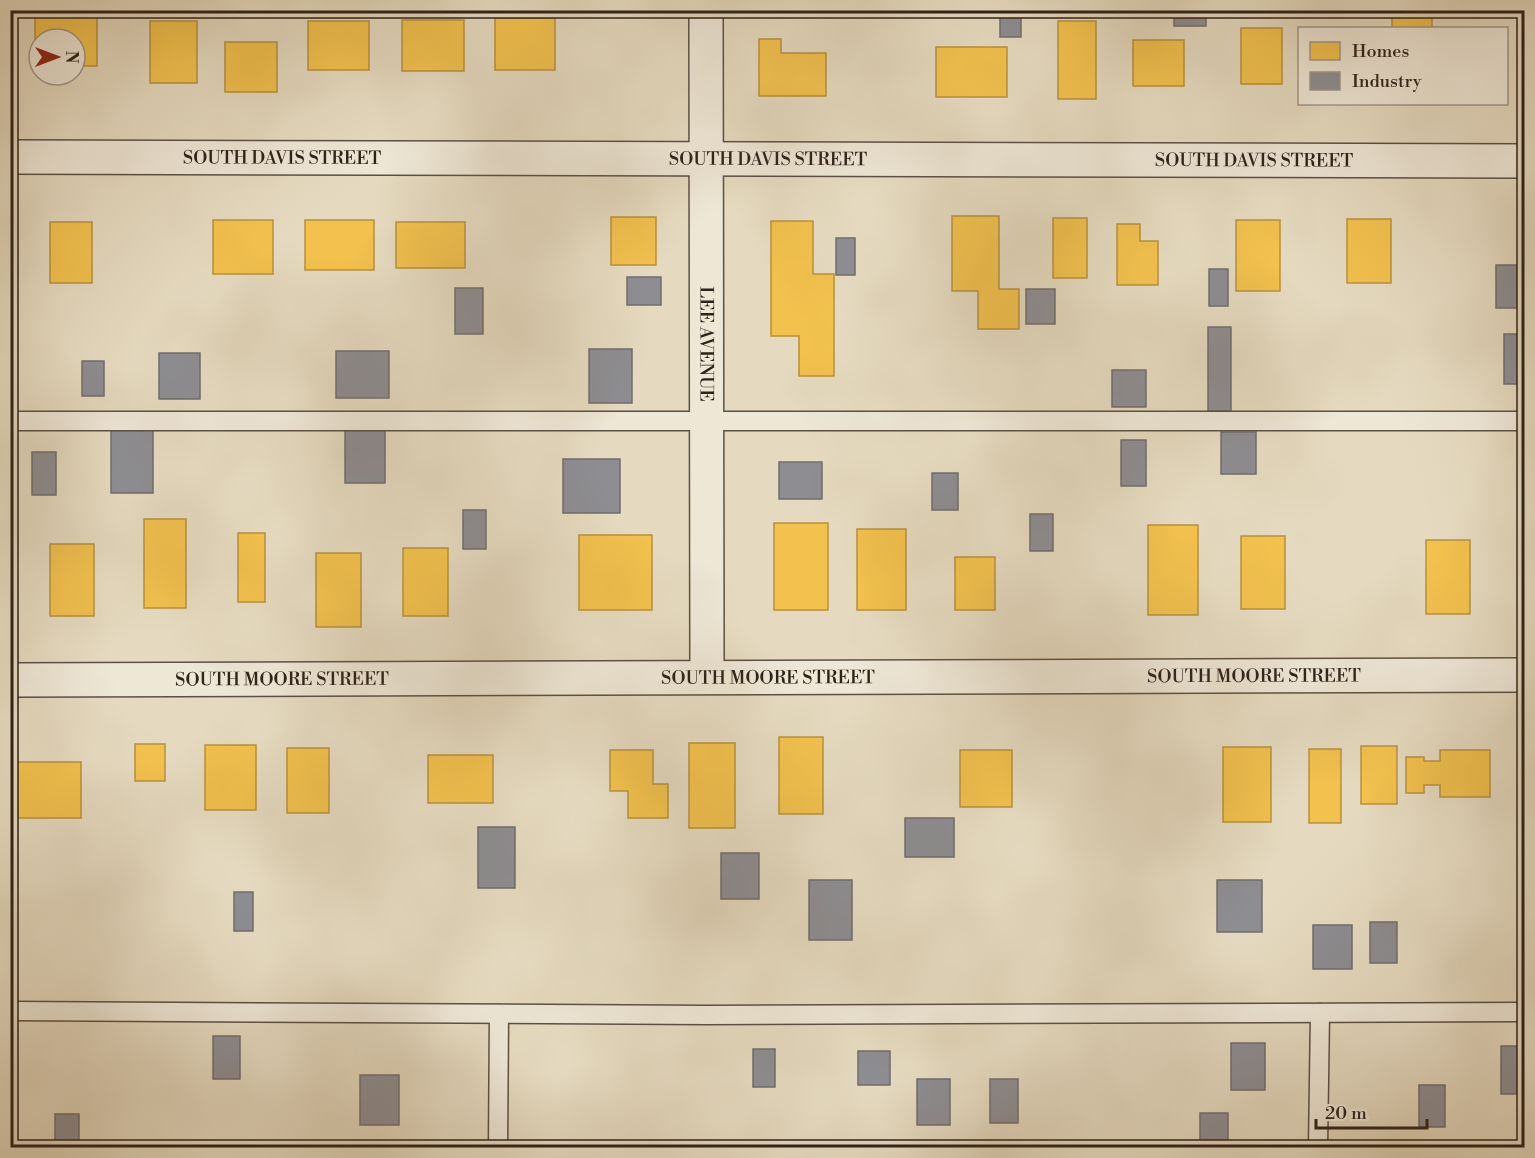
<svg xmlns="http://www.w3.org/2000/svg" width="1535" height="1158" font-family="'Libre Bodoni',serif">
<style>
.homes{fill:#f2c14e;stroke:#b7913e;stroke-width:1.5}
.industry{fill:#8d8d92;stroke:#706d6e;stroke-width:1.5}
.lines{fill:none;stroke-linecap:round;stroke-linejoin:round}
.lane-casing{stroke:#5c5044;stroke-width:21}
.street-casing{stroke:#5c5044;stroke-width:36}
.lane{stroke:#eee7d6;stroke-width:18}
.street{stroke:#eee7d6;stroke-width:33}
.labels{text-anchor:middle;dominant-baseline:central;stroke-width:6;stroke-linejoin:round;paint-order:stroke}
.street-label{font-size:18px;fill:#2e221a;stroke:#eee7d6}
</style>
<rect width="100%" height="100%" fill="#e5dac0"/>
<filter id="stains"><feTurbulence type="fractalNoise" baseFrequency=".00333" numOctaves="4"/><feColorMatrix values="0 0 0 0 .2 0 0 0 0 .09 0 0 0 0 .02 0 0 0 .5 -.17"/></filter>
<radialGradient id="worn" r=".72"><stop offset=".6" stop-color="#630" stop-opacity="0"/><stop offset="1" stop-color="#630" stop-opacity=".3"/></radialGradient>
<g class="homes">
<rect x="1392" y="10" width="40" height="18"/>
<polygon points="35,15 97,15 97,66 75,66 75,39 39,39 39,66 35,66"/>
<rect x="495" y="18" width="60" height="52"/>
<rect x="402" y="20" width="62" height="51"/>
<rect x="150" y="21" width="47" height="62"/>
<rect x="308" y="21" width="61" height="49"/>
<rect x="1058" y="21" width="38" height="78"/>
<rect x="1241" y="28" width="41" height="56"/>
<polygon points="759,39 781,39 781,53 826,53 826,96 759,96"/>
<rect x="1133" y="40" width="51" height="46"/>
<rect x="225" y="42" width="52" height="50"/>
<rect x="936" y="47" width="71" height="50"/>
<polygon points="952,216 999,216 999,289 1019,289 1019,329 978,329 978,291 952,291"/>
<rect x="611" y="217" width="45" height="48"/>
<rect x="1053" y="218" width="34" height="60"/>
<rect x="1347" y="219" width="44" height="64"/>
<rect x="213" y="220" width="60" height="54"/>
<rect x="305" y="220" width="69" height="50"/>
<rect x="1236" y="220" width="44" height="71"/>
<polygon points="771,221 813,221 813,274 834,274 834,376 799,376 799,336 771,336"/>
<rect x="50" y="222" width="42" height="61"/>
<rect x="396" y="222" width="69" height="46"/>
<polygon points="1117,224 1140,224 1140,241 1158,241 1158,285 1117,285"/>
<rect x="144" y="519" width="42" height="89"/>
<rect x="774" y="523" width="54" height="87"/>
<rect x="1148" y="525" width="50" height="90"/>
<rect x="857" y="529" width="49" height="81"/>
<rect x="238" y="533" width="27" height="69"/>
<rect x="579" y="535" width="73" height="75"/>
<rect x="1241" y="536" width="44" height="73"/>
<rect x="1426" y="540" width="44" height="74"/>
<rect x="50" y="544" width="44" height="72"/>
<rect x="403" y="548" width="45" height="68"/>
<rect x="1519" y="552" width="5" height="63"/>
<rect x="316" y="553" width="45" height="74"/>
<rect x="955" y="557" width="40" height="53"/>
<rect x="779" y="737" width="44" height="77"/>
<rect x="689" y="743" width="46" height="85"/>
<rect x="135" y="744" width="30" height="37"/>
<rect x="205" y="745" width="51" height="65"/>
<rect x="1520" y="745" width="4" height="51"/>
<rect x="1361" y="746" width="36" height="58"/>
<rect x="1223" y="747" width="48" height="75"/>
<rect x="287" y="748" width="42" height="65"/>
<rect x="1309" y="749" width="32" height="74"/>
<polygon points="610,750 653,750 653,784 668,784 668,818 628,818 628,791 610,791"/>
<rect x="960" y="750" width="52" height="57"/>
<polygon points="1440,750 1490,750 1490,797 1440,797 1440,785 1424,785 1424,793 1406,793 1406,757 1424,757 1424,761 1440,761"/>
<rect x="428" y="755" width="65" height="48"/>
<rect x="10" y="762" width="71" height="56"/>
</g>
<g class="industry">
<rect x="1000" y="10" width="21" height="27"/>
<rect x="1174" y="10" width="32" height="16"/>
<rect x="836" y="238" width="19" height="37"/>
<rect x="1496" y="265" width="21" height="43"/>
<rect x="1209" y="269" width="19" height="37"/>
<rect x="627" y="277" width="34" height="28"/>
<rect x="455" y="288" width="28" height="46"/>
<rect x="1026" y="289" width="29" height="35"/>
<rect x="1208" y="327" width="23" height="84"/>
<rect x="1504" y="334" width="20" height="50"/>
<rect x="10" y="346" width="6" height="52"/>
<rect x="589" y="349" width="43" height="54"/>
<rect x="336" y="351" width="53" height="47"/>
<rect x="159" y="353" width="41" height="46"/>
<rect x="82" y="361" width="22" height="35"/>
<rect x="1112" y="370" width="34" height="37"/>
<rect x="111" y="427" width="42" height="66"/>
<rect x="345" y="428" width="40" height="55"/>
<rect x="1221" y="432" width="35" height="42"/>
<rect x="1121" y="440" width="25" height="46"/>
<rect x="32" y="452" width="24" height="43"/>
<rect x="563" y="459" width="57" height="54"/>
<rect x="779" y="462" width="43" height="37"/>
<rect x="932" y="473" width="26" height="37"/>
<rect x="463" y="510" width="23" height="39"/>
<rect x="1030" y="514" width="23" height="37"/>
<rect x="905" y="818" width="49" height="39"/>
<rect x="478" y="827" width="37" height="61"/>
<rect x="721" y="853" width="38" height="46"/>
<rect x="809" y="880" width="43" height="60"/>
<rect x="1217" y="880" width="45" height="52"/>
<rect x="234" y="892" width="19" height="39"/>
<rect x="1370" y="922" width="27" height="41"/>
<rect x="1313" y="925" width="39" height="44"/>
<rect x="213" y="1036" width="27" height="43"/>
<rect x="1231" y="1043" width="34" height="47"/>
<rect x="1501" y="1046" width="23" height="48"/>
<rect x="753" y="1049" width="22" height="38"/>
<rect x="858" y="1051" width="32" height="34"/>
<rect x="360" y="1075" width="39" height="50"/>
<rect x="917" y="1079" width="33" height="46"/>
<rect x="990" y="1079" width="28" height="44"/>
<rect x="1419" y="1085" width="26" height="42"/>
<rect x="1200" y="1113" width="28" height="35"/>
<polygon points="55,1114 79,1114 79,1148 38,1148 55,1147"/>
</g>
<g class="lines">
<g class="lane-casing">
<g id="lane">
<polyline points="10,421 1524,421"/>
<polyline points="10,1011 707,1015 1524,1012"/>
<polyline points="498,1148 499,1014"/>
<polyline points="1318,1148 1320,1013"/>
</g>
</g>
<g class="street-casing">
<g id="street">
<path id="s1" d="M706 10 707 677"/>
<path id="s2" d="M10 157 1524 161"/>
<path id="s3" d="M10 680 1524 675"/>
</g>
</g>
<use href="#lane" class="lane"/>
<use href="#street" class="street"/>
</g>
<g class="labels">
<g class="street-label">
<text stroke="none"><textPath href="#s2" startOffset="272">SOUTH DAVIS STREET</textPath></text>
<text stroke="none"><textPath href="#s2" startOffset="758">SOUTH DAVIS STREET</textPath></text>
<text stroke="none"><textPath href="#s2" startOffset="1244">SOUTH DAVIS STREET</textPath></text>
<text stroke="none"><textPath href="#s1" startOffset="334">LEE AVENUE</textPath></text>
<text stroke="none"><textPath href="#s3" startOffset="1244">SOUTH MOORE STREET</textPath></text>
<text stroke="none"><textPath href="#s3" startOffset="758">SOUTH MOORE STREET</textPath></text>
<text stroke="none"><textPath href="#s3" startOffset="272">SOUTH MOORE STREET</textPath></text>
</g>
</g>
<rect width="1535" height="1158" fill="none" stroke="#e5dac0" stroke-width="36"/>
<rect x="12" y="12" width="1511" height="1134" fill="none" stroke="#2e221a" stroke-width="3"/>
<rect x="18" y="18" width="1499" height="1122" fill="none" stroke="#2e221a" stroke-width="1.5"/>
<rect x="1298" y="27" width="210" height="78" fill="#eee7d6" stroke="#a1988b" stroke-width="1.5"/>
<rect x="1310" y="42" width="30" height="18" fill="#f2c14e" stroke="#a1988b" stroke-width="1.5"/>
<text x="1352" y="57" font-size="18" fill="#2e221a">Homes</text>
<rect x="1310" y="72" width="30" height="18" fill="#8d8d92" stroke="#a1988b" stroke-width="1.5"/>
<text x="1352" y="87" font-size="18" fill="#2e221a">Industry</text>
<g transform="translate(57 57) rotate(90)"><circle r="28" fill="#eee7d6" stroke="#a1988b" stroke-width="1.5"/>
<path d="M0-4.5L10 22L0 15L-10 22Z" fill="#8f2418"/>
<text y="-9" font-size="16" font-weight="bold" text-anchor="middle" fill="#2e221a">N</text>
</g>
<path d="M1316 1119v9h111v-9" fill="none" stroke="#2e221a" stroke-width="3"/>
<text x="1325" y="1119" font-size="18" fill="#2e221a" stroke="#eee7d6" stroke-width="4.5" paint-order="stroke">20 m</text>
<rect width="100%" height="100%" filter="url(#stains)"/>
<rect width="100%" height="100%" fill="url(#worn)"/>
</svg>
